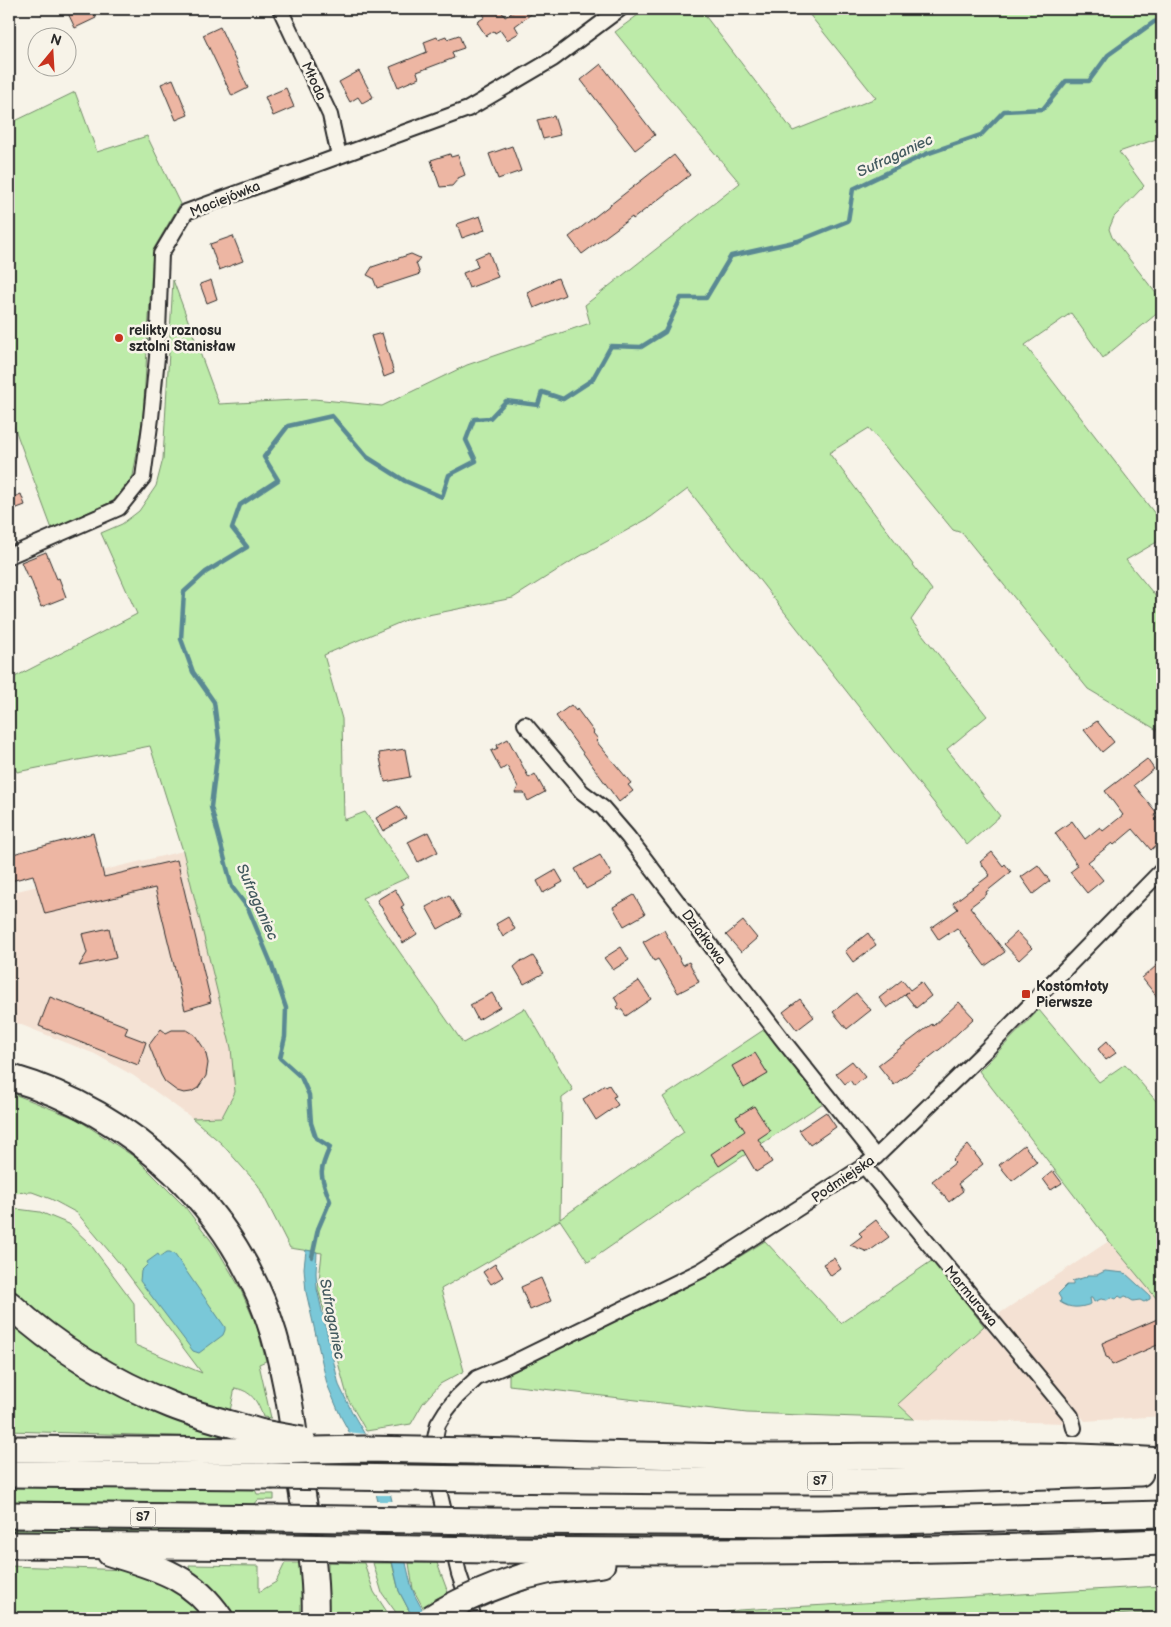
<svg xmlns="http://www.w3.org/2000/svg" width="1171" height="1627" font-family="'Balsamiq Sans',sans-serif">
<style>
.built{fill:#f4e1d3}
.green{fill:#bdeba9;stroke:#748b6a}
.water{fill:#7ac8d8;stroke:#5a8993}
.pier{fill:#f7f3e8}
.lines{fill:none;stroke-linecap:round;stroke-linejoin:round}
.stream{stroke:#5a8993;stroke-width:4.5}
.building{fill:#edb6a3;stroke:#2b2b2b}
.minor-casing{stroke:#2b2b2b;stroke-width:18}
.motorway-casing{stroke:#2b2b2b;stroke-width:29}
.minor{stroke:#f7f3e8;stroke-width:14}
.motorway{stroke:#f7f3e8;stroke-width:25}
.motorway-bridge-casing{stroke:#2b2b2b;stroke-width:29;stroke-linecap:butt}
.motorway-bridge{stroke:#f7f3e8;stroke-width:25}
.poi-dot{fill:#c8321e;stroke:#f7f3e8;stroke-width:2}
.labels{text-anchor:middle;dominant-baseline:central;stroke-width:5;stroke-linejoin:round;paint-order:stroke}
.shield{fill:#f7f3e8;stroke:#686764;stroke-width:1}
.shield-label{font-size:12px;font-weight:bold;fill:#2b2b2b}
.street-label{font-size:14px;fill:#2b2b2b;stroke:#f7f3e8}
.poi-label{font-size:14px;font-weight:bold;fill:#2b2b2b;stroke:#f7f3e8;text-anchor:start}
.water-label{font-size:15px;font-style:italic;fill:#435a5f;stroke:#f7f3e8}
</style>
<rect width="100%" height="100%" fill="#f7f3e8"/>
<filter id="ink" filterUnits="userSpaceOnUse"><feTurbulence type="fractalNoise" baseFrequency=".02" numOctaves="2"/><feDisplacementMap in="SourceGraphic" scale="10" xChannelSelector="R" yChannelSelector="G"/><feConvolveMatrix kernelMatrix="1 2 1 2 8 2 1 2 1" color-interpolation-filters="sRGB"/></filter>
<g filter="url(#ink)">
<g class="built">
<polygon points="183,851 231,1048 235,1092 222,1117 192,1118 134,1076 95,1054 9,1020 9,893"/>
<polygon points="1109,1241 1162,1305 1162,1416 1085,1421 997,1315"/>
<polygon points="984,1326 1062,1416 1066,1423 914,1419 898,1404"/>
</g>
<g class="green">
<polygon points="646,9 700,9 793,131 876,98 805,9 1162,9 1162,137 1119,152 1144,186 1114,217 1109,229 1112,237 1162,301 1162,310 1160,311 1103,358 1071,313 1025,345 1162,523 1162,539 1126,560 1162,604 1162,733 1088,689 962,533 953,530 869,428 829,453 932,590 911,620 987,716 947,749 1000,816 967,845 688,489 651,517 575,559 513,598 408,619 324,655 342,719 344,820 365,812 409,877 362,898 463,1043 525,1008 573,1090 562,1098 560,1219 684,1132 663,1097 765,1029 823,1103 704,1182 588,1262 560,1220 441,1289 464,1371 440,1384 423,1403 411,1424 366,1431 348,1399 318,1289 322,1253 290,1248 258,1185 221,1143 192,1118 222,1117 235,1092 231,1048 183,851 150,746 17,772 9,757 9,680 137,614 101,533 122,524 139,511 156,486 163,459 173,280 219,404 314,399 382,406 467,365 590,323 585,305 740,183 664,93 615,32"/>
<polygon points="75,92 97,152 147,136 180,204 153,250 143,417 133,476 113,501 52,529 9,413 9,124"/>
<polygon points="1039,1010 1099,1082 1125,1064 1162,1108 1162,1305 1109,1241 979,1071"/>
<path d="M9 1093 19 1096 77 1119 136 1158 185 1207 216 1247 240 1288 257 1327 266 1361 259 1364 271 1418 263 1417C258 1402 252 1391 235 1388L230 1411 160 1388 92 1352 31 1310 9 1289V1208L40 1212 69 1224 90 1244 134 1303 135 1345 202 1373 124 1269 77 1213 51 1199 32 1192 9 1193Z"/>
<polygon points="765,1241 841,1323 933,1260 984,1326 898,1404 914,1419 747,1413 509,1385 509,1374 705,1278"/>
<polygon points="9,1321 37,1345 113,1387 234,1433 233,1438 9,1431"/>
<polygon points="9,1482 253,1485 257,1494 274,1494 274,1500 258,1500 251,1509 9,1506"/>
<polygon points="9,1529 280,1532 282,1539 9,1535"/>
<polygon points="328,1562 364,1563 374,1592 391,1618 327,1618"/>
<polygon points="285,1563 300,1563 303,1598 302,1618 234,1618 218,1594 190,1570 189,1565 259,1566 259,1592 276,1582"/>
<polygon points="373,1563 392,1563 399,1591 413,1618 400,1618 382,1593"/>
<polygon points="409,1563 437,1563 450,1598 426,1613 413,1589"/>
<polygon points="9,1566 128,1570 164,1582 189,1598 205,1618 9,1618"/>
<polygon points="1162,1586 1162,1612 1068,1618 694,1618 739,1610"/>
</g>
<g class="water">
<polygon points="306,1250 317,1252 316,1273 317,1289 339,1385 352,1412 385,1470 411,1585 415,1596 427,1618 413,1618 399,1591 371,1472 341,1417 327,1384 306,1292 304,1268"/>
<polygon points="167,1252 170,1252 175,1255 225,1327 225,1330 223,1335 199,1353 193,1351 140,1281 141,1271 148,1264 147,1262 158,1254 160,1257"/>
<path d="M1105 1271 1125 1273 1150 1296V1299L1144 1302 1140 1300 1133 1301 1128 1298V1297L1125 1296 1122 1298 1119 1296 1116 1299 1111 1297 1107 1300 1101 1299 1094 1302 1092 1298H1090L1091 1304C1080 1308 1070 1309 1060 1302L1061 1299 1058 1294 1067 1285H1073V1282L1072 1281 1086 1277 1087 1275H1097Z"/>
</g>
<g class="pier">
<polygon points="346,1432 367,1434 383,1459 393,1495 374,1495 365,1461"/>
<polygon points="375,1501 395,1501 409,1563 390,1563"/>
</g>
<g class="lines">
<path class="stream" d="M312 1257 318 1229 330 1201C320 1174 318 1174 330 1147L316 1138 311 1123 309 1095 301 1077 280 1058 285 1037 286 1008 271 963 248 908 232 887 211 807 219 740 214 702 193 672 181 639 184 592 206 572 247 547 232 528 240 505 278 480 264 457 288 426 332 416 367 457 405 481 442 497 449 475 476 461 466 440 474 419 490 418 506 401 538 405 542 392 563 399 592 380 611 346 641 347 665 332 681 298H706L731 256 798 241 848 221 853 189 926 154 981 135 1004 111 1043 109 1066 81H1089L1108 55 1154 22 1162 20"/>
</g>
<g class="building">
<polygon points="66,9 92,9 96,18 75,28"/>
<polygon points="492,9 500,9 505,17 518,9 538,9 515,26 519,33 507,40 500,30 495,33 494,31 486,36 477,22 485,17 483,14"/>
<polygon points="220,27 248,88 232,96 203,35"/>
<polygon points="459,35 464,48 452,52 454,58 417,72 419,78 398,87 390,67 427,52 424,42 437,37 438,39 446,36 447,39"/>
<polygon points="601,64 655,135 635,150 581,80"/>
<polygon points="359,71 373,97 362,103 358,97 350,102 339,82"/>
<polygon points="173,79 188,115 176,120 161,84"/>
<polygon points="286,88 294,107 273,116 265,97"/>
<polygon points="554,116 560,135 543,139 537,120"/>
<polygon points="512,146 521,171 498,179 489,154"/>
<polygon points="450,154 451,157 458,155 465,175 458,178 458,179 452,186 440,187 431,160"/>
<polygon points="674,155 690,175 633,219 632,217 582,254 569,237"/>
<polygon points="480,216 485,230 462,238 457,224"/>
<polygon points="233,236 243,261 219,270 210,244"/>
<polygon points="489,252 498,277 469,288 463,273 478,267 475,258"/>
<polygon points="411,254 420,258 416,263 420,274 377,288 373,278 367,275 372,267"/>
<polygon points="558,278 565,295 534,308 527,292"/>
<polygon points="211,280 217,299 207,303 200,284"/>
<polygon points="382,333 394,373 384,377 371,336"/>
<polygon points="21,494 25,505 9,511 9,499"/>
<polygon points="46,552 57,579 59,578 66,597 41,607 30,577 28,578 21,562"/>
<polygon points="571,705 576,711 577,709 594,732 593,733 598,739 596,741 631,783 628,785 633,791 619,802 556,716"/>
<polygon points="1097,721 1114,742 1102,752 1084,730"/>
<polygon points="508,739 529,778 535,774 545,792 528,801 524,793 515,793 518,787 507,766 501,770 491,751 498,748 497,745"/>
<polygon points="405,749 410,777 385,782 379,753"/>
<polygon points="1147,759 1154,769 1134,785 1157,813 1154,815 1162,825 1162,840 1151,850 1133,829 1114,845 1112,843 1088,862 1103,880 1087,893 1070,872 1078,866 1055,833 1072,821 1085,839 1100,827 1103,831 1123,815 1105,791"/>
<polygon points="398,806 406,818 383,831 376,818"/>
<polygon points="428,832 438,852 418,862 408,842"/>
<polygon points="93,833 104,877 177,860 211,1002 185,1010 155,888 45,914 33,875 11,881 9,872 9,855"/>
<polygon points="992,852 1003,866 1005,864 1011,872 986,892 987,894 970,907 1005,952 985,966 957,928 939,940 931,928 958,909 953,903 990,875 980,862"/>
<polygon points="600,855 612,875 586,889 575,869"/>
<polygon points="1038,865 1050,881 1033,894 1021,877"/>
<polygon points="556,870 563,882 543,893 537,881"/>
<polygon points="395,889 404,905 401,907 417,934 403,943 377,900"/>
<polygon points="449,895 461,916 438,929 426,907"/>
<polygon points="634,895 645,914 624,926 613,907"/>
<polygon points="508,917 515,929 503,937 496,924"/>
<polygon points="743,921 757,938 741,952 726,935"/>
<polygon points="109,928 116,958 79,966 87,953 82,934"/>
<polygon points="664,930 683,965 689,962 699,982 678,993 658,959 654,961 643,942"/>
<polygon points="1017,932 1032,948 1019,960 1004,944"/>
<polygon points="868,933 876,945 853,962 845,951"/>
<polygon points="621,947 629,960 613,970 604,958"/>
<polygon points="533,956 544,973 524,984 514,967 522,960 524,961"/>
<polygon points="1162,961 1162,1003 1142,978"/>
<polygon points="902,980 910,990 921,982 931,996 916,1008 905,994 908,992 887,1008 879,998"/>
<polygon points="639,981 651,999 626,1016 622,1010 617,1008 618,1004 614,997"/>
<polygon points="492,993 500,1007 478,1020 470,1005"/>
<polygon points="856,993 871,1010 847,1029 833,1012"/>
<polygon points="50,997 128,1027 125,1034 146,1042 138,1065 39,1026"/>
<polygon points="800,999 814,1017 797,1030 783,1012"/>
<polygon points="959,1002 974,1018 944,1046 894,1085 878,1065 932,1024 933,1026"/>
<polygon points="161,1029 166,1033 172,1030 187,1030 195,1035 205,1050 208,1063 206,1076 198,1088 191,1092 184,1093 177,1091 165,1082 161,1075 149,1045"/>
<polygon points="1107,1041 1116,1053 1106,1060 1098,1049"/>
<polygon points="755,1053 768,1074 744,1088 732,1066"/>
<polygon points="852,1061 865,1077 854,1086 850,1080 845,1084 836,1073"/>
<polygon points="605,1085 606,1087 609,1085 616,1096 613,1097 618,1105 596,1120 583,1099"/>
<polygon points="754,1106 770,1131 758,1139 772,1162 756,1172 743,1150 719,1166 711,1154 745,1131 736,1117"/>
<polygon points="826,1112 836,1127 810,1145 799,1130"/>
<polygon points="968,1145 983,1164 958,1184 963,1191 949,1202 932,1181 955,1163 952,1160"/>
<polygon points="1024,1145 1037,1162 1012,1181 999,1165"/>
<polygon points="1053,1171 1062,1183 1051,1190 1043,1179"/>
<polygon points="876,1220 889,1237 868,1252 850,1245 862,1236 859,1233"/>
<polygon points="834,1258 841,1269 831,1276 823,1264"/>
<polygon points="495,1264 503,1277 491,1284 483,1272"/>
<polygon points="541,1278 551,1301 530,1310 521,1287"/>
<polygon points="1162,1317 1162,1343 1112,1365 1109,1358 1106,1357 1102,1343"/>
</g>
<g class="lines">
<g class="minor-casing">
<g id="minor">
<polyline points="280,9 330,115 339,156"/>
<polyline points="9,556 119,508 143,478 151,418 157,357 161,254 186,212 468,109 553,59 620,9"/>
<polyline points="525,724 582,792 603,808 628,837 782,1039 876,1157"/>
<polyline points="864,1166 1071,1416 1074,1428"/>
<polyline points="474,1618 459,1574 431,1457 438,1424 446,1411 457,1397 477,1378 508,1365 702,1270 864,1166 876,1157 988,1048 1162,870"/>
</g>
</g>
<g class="motorway-casing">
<g id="motorway">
<path d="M9 1077C134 1113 236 1209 274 1335 288 1382 294 1431 300 1479 307 1525 317 1572 315 1618"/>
<path d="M9 1304C55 1347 113 1382 171 1405 201 1417 232 1424 263 1433"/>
<polyline points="9,1449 267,1451"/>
<path d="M474 1451C567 1453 661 1456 754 1457 890 1457 1026 1452 1162 1461"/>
<polyline points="9,1474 271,1476"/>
<polyline points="478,1479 696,1481 891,1481 1140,1473"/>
<polyline points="9,1515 277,1518"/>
<polyline points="485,1521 818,1523 1162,1514"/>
<polyline points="9,1545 283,1547"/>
<path d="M490 1550C714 1552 938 1552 1162 1542"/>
<path d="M110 1553C156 1567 192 1576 220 1618"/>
<polyline points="522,1577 551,1570 602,1564"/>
</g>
</g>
<use href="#minor" class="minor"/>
<use href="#motorway" class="motorway"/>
<g class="motorway-bridge-casing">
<g id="motorway-bridge">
<polyline points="263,1433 302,1440"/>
<polyline points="267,1451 364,1449 474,1451"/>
<polyline points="271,1476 478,1479"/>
<polyline points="277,1518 485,1521"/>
<polyline points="283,1547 490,1550"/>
<path d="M431 1618C460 1600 489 1588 522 1577"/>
</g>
</g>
<use href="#motorway-bridge" class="motorway-bridge"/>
</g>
</g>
<g class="poi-dot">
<circle cx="119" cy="338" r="5"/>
<rect x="1021" y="989" width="10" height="10" rx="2.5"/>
</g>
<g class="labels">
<g class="shield">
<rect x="807.5" y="1471.5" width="25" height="19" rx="4"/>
<rect x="130.5" y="1507.5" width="25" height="19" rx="4"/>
</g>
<g class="shield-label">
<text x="820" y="1481">S7</text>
<text x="143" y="1517">S7</text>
</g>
<g class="street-label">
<text transform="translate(314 81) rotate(65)">Młoda</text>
<text transform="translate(225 199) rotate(-22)">Maciejówka</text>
<text transform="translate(704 937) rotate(53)">Działkowa</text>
<text transform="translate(843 1179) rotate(-34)">Podmiejska</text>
<text transform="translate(971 1296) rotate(50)">Marmurowa</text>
</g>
<g class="poi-label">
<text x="129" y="330">relikty roznosu<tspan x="129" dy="16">sztolni Stanisław</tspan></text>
<text x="1036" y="986">Kostomłoty<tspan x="1036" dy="16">Pierwsze</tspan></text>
</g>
<g class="water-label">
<text transform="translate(895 156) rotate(-25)">Sufraganiec</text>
<text transform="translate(257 902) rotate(66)">Sufraganiec</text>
<text transform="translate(332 1319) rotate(79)">Sufraganiec</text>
</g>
</g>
<rect width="1171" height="1627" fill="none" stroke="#f7f3e8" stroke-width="30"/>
<rect x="15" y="15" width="1141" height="1597" fill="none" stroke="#2b2b2b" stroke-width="2" filter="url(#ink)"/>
<g transform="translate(52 52) rotate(18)"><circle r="24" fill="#f7f3e8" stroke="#a5a39c"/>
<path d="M0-4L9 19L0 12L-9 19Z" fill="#c8321e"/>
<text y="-8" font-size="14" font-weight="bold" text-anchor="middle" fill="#2b2b2b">N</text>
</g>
</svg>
